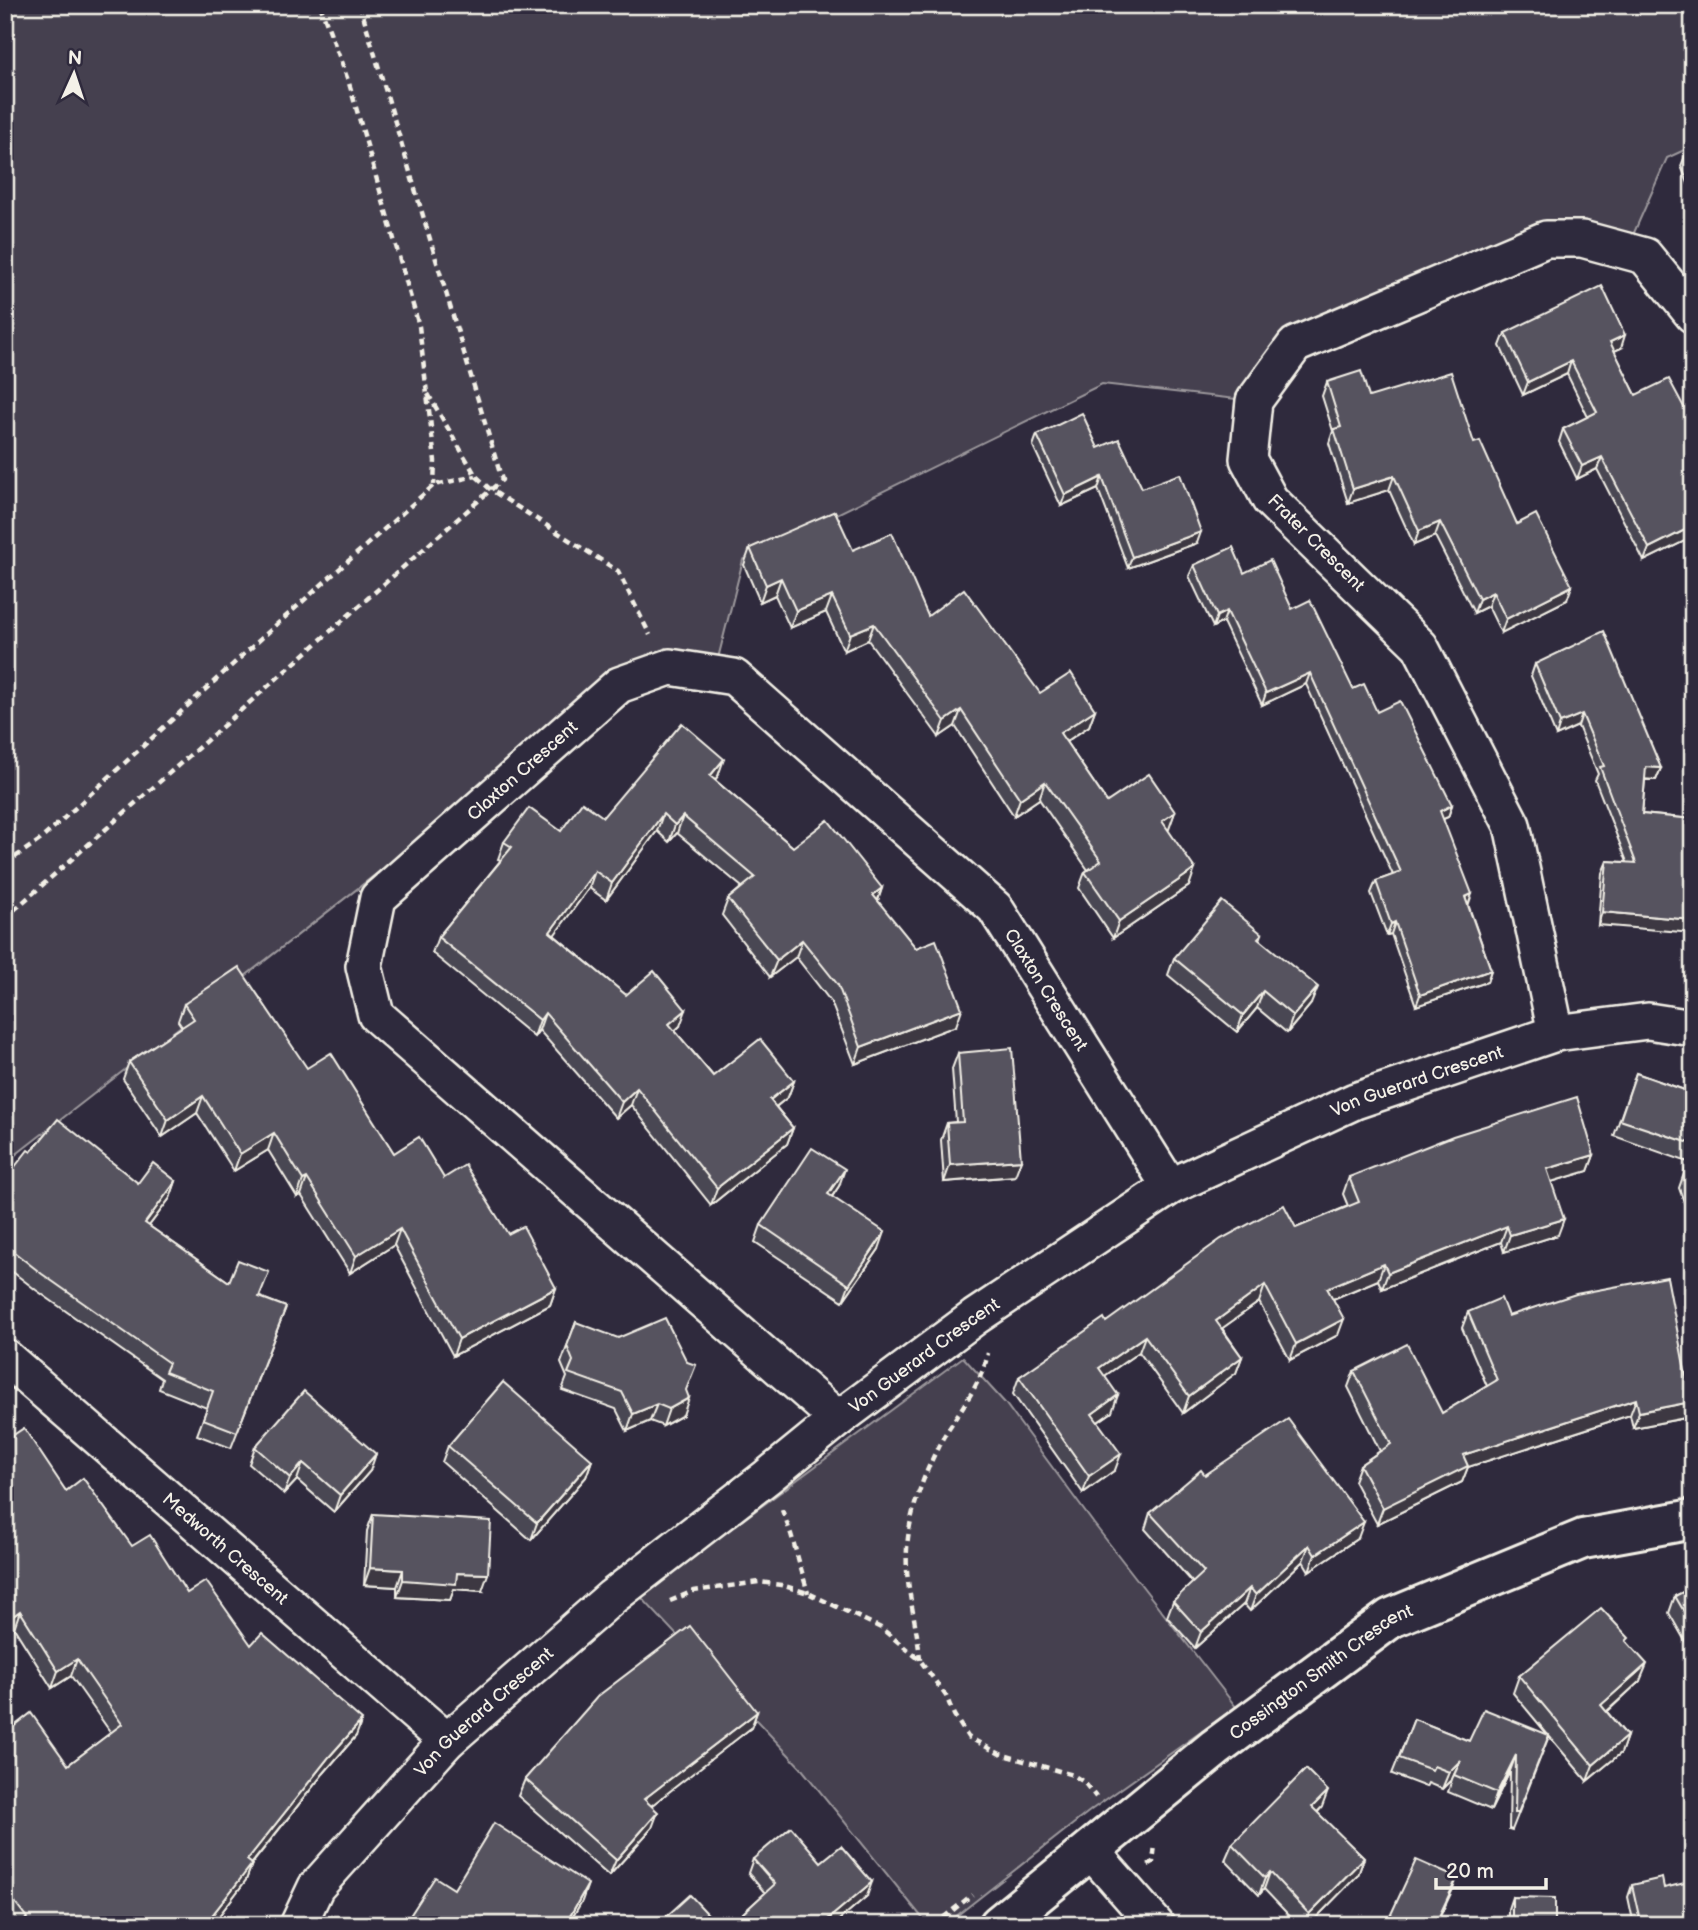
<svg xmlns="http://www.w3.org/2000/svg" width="1698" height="1930" font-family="'Balsamiq Sans',sans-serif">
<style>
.green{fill:#454050;stroke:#9c989c;stroke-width:2}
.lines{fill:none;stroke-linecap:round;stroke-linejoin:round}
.minor-casing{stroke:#f4f1e8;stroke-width:40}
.tertiary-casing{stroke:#f4f1e8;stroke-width:44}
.path{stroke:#f4f1e8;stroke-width:4.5;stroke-dasharray:7 5;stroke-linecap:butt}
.minor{stroke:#2f2a3d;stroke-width:35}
.tertiary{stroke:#2f2a3d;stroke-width:38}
.wall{fill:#4a4752;stroke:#f4f1e8;stroke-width:2}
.shaded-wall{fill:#3c3942;stroke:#f4f1e8;stroke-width:2}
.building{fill:#56525f;stroke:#f4f1e8;stroke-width:2}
.labels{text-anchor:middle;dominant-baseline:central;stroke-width:7;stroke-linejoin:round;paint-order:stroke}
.street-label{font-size:18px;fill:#f4f1e8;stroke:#2f2a3d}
</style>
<rect width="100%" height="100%" fill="#2f2a3d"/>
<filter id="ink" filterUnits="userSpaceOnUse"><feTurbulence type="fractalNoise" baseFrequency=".0143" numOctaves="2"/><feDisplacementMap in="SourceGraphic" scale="14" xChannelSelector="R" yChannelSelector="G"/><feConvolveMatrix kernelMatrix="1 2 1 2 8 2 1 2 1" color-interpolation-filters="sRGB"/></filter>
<g filter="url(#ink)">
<g class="green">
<polygon points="5,5 1693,5 1693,146 1667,158 1633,235 1546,239 1295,345 1254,401 1102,384 743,560 714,674 619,685 5,1163"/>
<polygon points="963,1357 1005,1403 1094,1524 1236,1707 1091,1810 945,1925 928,1925 801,1768 640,1596"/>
</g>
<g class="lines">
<g class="minor-casing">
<g id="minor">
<polyline points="1556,1033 1512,825 1420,646 1270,500 1248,459 1254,401 1295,345 1546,239 1582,239 1645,256 1693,315"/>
<path id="s1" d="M5 1357 447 1741"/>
<path id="s2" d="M838 1419 376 1015 364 966 378 898 619 685 670 667 734 677 995 908 1170 1187"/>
<polyline points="1091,1851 1156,1925"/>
<path id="s3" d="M298 1925 316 1887 447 1741 612 1597 767 1477 838 1419 975 1317 1170 1187 1355 1101 1556 1033 1648 1021 1693 1028"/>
</g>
</g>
<g class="tertiary-casing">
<g id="tertiary">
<path id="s4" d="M999 1925 1215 1748 1391 1618 1583 1539 1693 1519"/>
</g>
</g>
<g class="path">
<polyline points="320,5 349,83 419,326 435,461 434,485"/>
<polyline points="428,394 476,476 491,490 618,571 650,635"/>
<polyline points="5,864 40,840 275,626 434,485 476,476"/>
<polyline points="5,918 502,480 360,5"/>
<polyline points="782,1510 791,1534 808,1593"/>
<polyline points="670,1601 694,1591 759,1582 781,1585 808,1593 881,1628 920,1660 946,1696 954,1715 968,1737 1000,1754 1073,1775 1084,1782 1096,1797"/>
<path d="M920 1660C918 1633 911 1607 908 1581 902 1533 917 1490 938 1447 953 1417 981 1388 988 1353"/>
<polyline points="1148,1865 1153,1862 1155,1845"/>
<polyline points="934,1925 972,1895"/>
</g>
<use href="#minor" class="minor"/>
<use href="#tertiary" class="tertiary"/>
</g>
<g class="wall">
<polygon points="1693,149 1693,195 1681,166 1687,151"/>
<polygon points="1505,333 1621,348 1614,351 1636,395 1693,424 1693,537 1644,561 1597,469 1577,479 1559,442 1563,429 1588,417 1567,374 1523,395 1500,346"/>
<polygon points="1327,382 1369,397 1474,443 1517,524 1567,600 1501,633 1488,606 1474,613 1435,536 1414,545 1389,490 1348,503 1329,443 1333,431 1322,396"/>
<polygon points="1037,435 1098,448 1142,488 1197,543 1128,568 1098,489 1061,506 1033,446"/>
<polygon points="750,548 853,550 928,616 1040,693 1095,710 1089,726 1066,742 1107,802 1175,812 1168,830 1189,886 1113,938 1079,888 1085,872 1088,870 1039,799 1014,816 955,726 939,737 868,640 844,651 826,612 790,628 775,595 760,602 744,565"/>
<polygon points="1194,565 1244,573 1292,609 1353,689 1377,712 1452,805 1448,817 1443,819 1468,904 1491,970 1487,982 1416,1006 1391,934 1387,935 1371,893 1376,881 1393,875 1306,684 1262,705 1223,622 1213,627 1189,576"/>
<polygon points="1693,586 1693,621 1683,602 1689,588"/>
<polygon points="1535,664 1661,768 1656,780 1645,780 1642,814 1693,819 1598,925 1602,873 1607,861 1627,862 1595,780 1598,774 1578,726 1556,736 1531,676"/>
<polygon points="718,776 715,780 793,847 882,888 878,901 956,1026 855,1064 831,1002 796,957 770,977 722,915 728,899 742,887 677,833 669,842 657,831 606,900 589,888 554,935 626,995 680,1026 675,1031 713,1076 794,1081 788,1097 776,1107 793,1128 787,1144 711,1205 631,1105 616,1118 539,1030 534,1037 432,953 438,937 501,860 498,859 504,842 561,831"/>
<polygon points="1262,934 1260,940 1311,1004 1287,1033 1257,1008 1237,1032 1168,975 1174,958"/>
<polygon points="184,1004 307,1068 394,1153 444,1178 508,1234 556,1288 550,1305 453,1356 394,1245 350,1273 301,1195 297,1197 268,1150 234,1171 197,1113 162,1137 123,1079 129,1062 182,1027 178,1021"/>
<polygon points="958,1053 1015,1176 944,1182 941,1140 947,1123 956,1122 952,1069"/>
<polygon points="1636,1073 1693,1093 1693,1219 1690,1218 1679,1188 1688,1162 1614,1136"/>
<polygon points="31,1152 138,1183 176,1181 170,1198 149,1226 229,1282 260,1297 286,1307 231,1448 197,1435 207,1408 159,1389 162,1379 36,1290 5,1266 5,1177 6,1178"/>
<polygon points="1594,1155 1588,1171 1551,1182 1558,1235 1504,1252 1501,1242 1382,1289 1378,1280 1333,1299 1338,1335 1290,1360 1259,1302 1222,1328 1242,1357 1236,1373 1183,1413 1139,1352 1104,1376 1112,1412 1098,1422 1115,1470 1083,1493 1013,1394 1019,1377 1106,1322 1296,1228 1348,1206 1343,1194 1349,1177"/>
<polygon points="839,1186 832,1197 879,1249 843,1301 755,1242 761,1225"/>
<polygon points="1468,1312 1508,1316 1685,1418 1633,1428 1630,1415 1468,1467 1462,1482 1377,1524 1354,1481 1360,1465 1380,1451 1348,1387 1354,1371 1442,1413 1487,1386 1462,1328"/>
<polygon points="576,1322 686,1390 683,1415 663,1426 650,1421 627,1431 616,1409 562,1390 567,1377 561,1363"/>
<polygon points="5,1439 187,1593 251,1645 356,1736 323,1774 252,1864 246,1880 212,1925 13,1925 5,1914 5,1716 13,1727 68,1765 111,1733 71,1676 52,1688 14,1628 5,1634"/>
<polygon points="448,1446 592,1460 586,1477 531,1540 442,1462"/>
<polygon points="255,1447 370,1471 334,1512 297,1480 284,1494 249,1464"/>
<polygon points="1205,1475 1358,1538 1309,1571 1303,1561 1250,1611 1244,1604 1195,1648 1167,1617 1173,1601 1193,1583 1145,1529 1150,1513"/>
<polygon points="373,1514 482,1591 454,1589 450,1600 397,1597 397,1587 364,1585 367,1531"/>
<polygon points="1693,1587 1693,1655 1669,1613 1675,1596"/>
<polygon points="1627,1643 1640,1681 1607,1712 1627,1736 1621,1753 1587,1781 1549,1736 1512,1830 1509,1829 1510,1771 1491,1810 1448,1792 1452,1779 1442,1789 1428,1783 1426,1787 1392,1774 1414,1719 1469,1741 1548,1735 1513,1693 1519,1676"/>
<polygon points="757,1712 751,1728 651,1805 652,1828 609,1876 518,1796 525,1779"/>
<polygon points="1322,1807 1317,1813 1364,1858 1358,1875 1309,1925 1298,1925 1264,1889 1259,1895 1225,1860 1232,1844"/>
<polygon points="753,1859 821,1862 867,1896 833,1925 730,1925 765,1893 748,1873"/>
<polygon points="1632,1885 1664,1888 1693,1925 1634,1925 1628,1897"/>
<polygon points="1512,1897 1555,1925 1508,1925 1508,1909"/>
</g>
<g class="shaded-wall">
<polygon points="1625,335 1621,348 1605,355 1610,342"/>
<polygon points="1571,361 1567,374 1523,395 1528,382"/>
<polygon points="1602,457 1597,469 1577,479 1582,466"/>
<polygon points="1394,476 1389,490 1348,503 1353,489"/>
<polygon points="1102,477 1098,489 1061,506 1065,495"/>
<polygon points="1440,522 1435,536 1414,545 1419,531"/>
<polygon points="1693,526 1693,537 1644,561 1649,548"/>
<polygon points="1201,532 1197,543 1128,568 1132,557"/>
<polygon points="781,578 775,595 760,602 766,585"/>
<polygon points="1572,586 1567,600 1501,633 1506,619"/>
<polygon points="1493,592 1488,606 1474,613 1479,599"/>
<polygon points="832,596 826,612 790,628 796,611"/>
<polygon points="1227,611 1223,622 1213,627 1217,616"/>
<polygon points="874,624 868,640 844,651 850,634"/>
<polygon points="1310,673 1306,684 1262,705 1266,693"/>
<polygon points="961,710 955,726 939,737 945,721"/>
<polygon points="1095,710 1089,726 1054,750 1060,733"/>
<polygon points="1582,714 1578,726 1556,736 1560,723"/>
<polygon points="724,759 718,776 704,793 710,776"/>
<polygon points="1646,767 1661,768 1656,780 1641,779"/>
<polygon points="1045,782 1039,799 1014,816 1020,799"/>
<polygon points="1452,805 1448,817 1436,822 1440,811"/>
<polygon points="1175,812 1169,829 1156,838 1162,821"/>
<polygon points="663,814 657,831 606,900 612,883"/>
<polygon points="683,816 677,833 669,842 675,825"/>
<polygon points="1195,869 1189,886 1113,938 1119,921"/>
<polygon points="595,871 589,888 544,949 550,932"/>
<polygon points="882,888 876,905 873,895"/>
<polygon points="1472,894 1468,906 1465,897"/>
<polygon points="1602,912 1693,920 1693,933 1598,925"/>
<polygon points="1395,922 1391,934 1387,935 1391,924"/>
<polygon points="802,940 796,957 770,977 777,960"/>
<polygon points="1491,970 1487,982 1416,1006 1420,995"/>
<polygon points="1318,987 1311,1004 1287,1033 1293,1016"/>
<polygon points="1263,991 1257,1008 1237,1032 1243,1015"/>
<polygon points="962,1009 956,1026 855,1064 861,1047"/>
<polygon points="686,1010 680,1026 663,1041 669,1024"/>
<polygon points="545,1013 539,1030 534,1037 540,1020"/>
<polygon points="794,1081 788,1097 764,1116 770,1100"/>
<polygon points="637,1088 631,1105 616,1118 622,1102"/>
<polygon points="203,1096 197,1113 162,1137 168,1120"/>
<polygon points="793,1128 787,1144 711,1205 717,1188"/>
<polygon points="274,1133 268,1150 234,1171 240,1154"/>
<polygon points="1594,1155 1588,1171 1541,1185 1547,1169"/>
<polygon points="1021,1160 1015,1176 944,1182 950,1165"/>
<polygon points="845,1169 839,1186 822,1211 828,1194"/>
<polygon points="307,1178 301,1195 297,1197 303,1180"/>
<polygon points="176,1181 170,1198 139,1239 145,1223"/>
<polygon points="1564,1219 1558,1235 1504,1252 1510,1235"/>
<polygon points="1507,1226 1501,1242 1382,1289 1388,1273"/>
<polygon points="400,1229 394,1245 350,1273 356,1256"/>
<polygon points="885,1232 879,1249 843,1301 849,1285"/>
<polygon points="1384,1264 1378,1280 1321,1304 1327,1288"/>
<polygon points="1265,1285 1259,1302 1210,1337 1216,1321"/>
<polygon points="556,1288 550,1305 453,1356 459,1339"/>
<polygon points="1344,1319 1338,1335 1290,1360 1296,1344"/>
<polygon points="1145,1336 1139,1352 1093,1384 1099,1368"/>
<polygon points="1242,1357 1236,1373 1183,1413 1189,1396"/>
<polygon points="1118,1395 1112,1412 1086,1430 1092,1414"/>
<polygon points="689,1398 683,1415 663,1426 669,1409"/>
<polygon points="1636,1399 1630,1415 1468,1467 1462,1482 1377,1524 1383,1508 1463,1455"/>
<polygon points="1691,1402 1685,1418 1633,1428 1639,1412"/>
<polygon points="657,1404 650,1421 627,1431 633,1414"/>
<polygon points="376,1454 370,1471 334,1512 340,1495"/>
<polygon points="1121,1454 1115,1470 1083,1493 1089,1476"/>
<polygon points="592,1460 586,1477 531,1540 537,1523"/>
<polygon points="303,1463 297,1480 284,1494 290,1478"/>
<polygon points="1364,1522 1358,1538 1309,1571 1315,1555"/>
<polygon points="1309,1545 1303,1561 1250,1611 1256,1595"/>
<polygon points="370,1568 403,1570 397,1587 364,1585"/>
<polygon points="457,1573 488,1574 482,1591 454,1589 450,1600 397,1597 403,1580"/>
<polygon points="1250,1588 1244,1604 1195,1648 1201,1632"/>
<polygon points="20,1611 14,1628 5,1634 5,1622"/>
<polygon points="77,1659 71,1676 52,1688 58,1671"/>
<polygon points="1647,1664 1640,1681 1595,1722 1601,1705"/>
<polygon points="757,1712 751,1728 638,1816 644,1799"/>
<polygon points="362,1720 356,1736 323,1774 241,1877 247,1860 329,1757"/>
<polygon points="1627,1736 1621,1753 1587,1781 1593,1765"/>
<polygon points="1516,1755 1510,1771 1491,1810 1497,1793"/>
<polygon points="1461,1760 1452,1779 1442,1789 1449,1772"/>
<polygon points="1328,1791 1322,1807 1306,1824 1312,1807"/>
<polygon points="658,1812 652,1828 609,1876 616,1860"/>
<polygon points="1364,1858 1358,1875 1309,1925 1305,1925 1309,1914"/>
<polygon points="252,1864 246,1880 212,1925 208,1925 210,1918"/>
<polygon points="1270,1872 1264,1889 1259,1895 1265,1878"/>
<polygon points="1457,1878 1453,1889 1436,1925 1435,1925"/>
<polygon points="872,1882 867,1896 833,1925 821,1925"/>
<polygon points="588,1884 582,1901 568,1925 565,1925"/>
</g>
<g class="building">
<polygon points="1693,149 1693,165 1687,151"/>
<polygon points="1602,286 1625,335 1610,342 1636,395 1669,379 1693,424 1693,526 1649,548 1602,457 1582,466 1563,429 1597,412 1571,361 1528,382 1505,333"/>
<polygon points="1361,371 1369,397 1451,372 1474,443 1480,441 1517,524 1536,514 1572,586 1506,619 1493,592 1479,599 1440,522 1419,531 1394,476 1353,489 1334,429 1341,427 1327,382"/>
<polygon points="1082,413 1098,448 1119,439 1142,488 1180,474 1201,532 1132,557 1102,477 1065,495 1037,435"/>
<polygon points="835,511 853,550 892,533 928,616 964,589 1040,693 1071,673 1095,710 1060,733 1107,802 1149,774 1175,812 1162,821 1195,869 1119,921 1085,872 1101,861 1045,782 1020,799 961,710 945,721 874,624 850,634 832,596 796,611 781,578 766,585 750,548"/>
<polygon points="1233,547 1244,573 1270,560 1292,609 1310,600 1353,689 1364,684 1377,712 1400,701 1452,805 1440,811 1472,894 1465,897 1491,970 1420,995 1395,922 1391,924 1376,881 1401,872 1310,673 1266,693 1227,611 1217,616 1194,565"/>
<polygon points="1693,586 1693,596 1689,588"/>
<polygon points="1604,631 1661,768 1646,767 1642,814 1693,819 1693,920 1602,912 1607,861 1636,863 1600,767 1604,766 1582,714 1560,723 1535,664"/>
<polygon points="682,723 724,759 710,776 793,847 828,820 882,888 873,895 916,948 936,940 962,1009 861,1047 838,985 802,940 777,960 728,899 755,877 683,816 675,825 663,814 612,883 595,871 550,932 626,995 654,971 686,1010 669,1024 713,1076 760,1039 794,1081 770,1100 793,1128 717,1188 637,1088 622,1102 545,1013 540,1020 438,937 512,847 504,842 529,808 561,831 582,802 603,817"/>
<polygon points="1222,901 1262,934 1258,938 1318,987 1293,1016 1263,991 1243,1015 1174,958"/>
<polygon points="239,967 307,1068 331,1053 394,1153 419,1137 444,1178 465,1165 508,1234 523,1226 556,1288 459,1339 400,1229 356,1256 307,1178 303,1180 274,1133 240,1154 203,1096 168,1120 129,1062 194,1019 184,1004"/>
<polygon points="1012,1048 1021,1160 950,1165 947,1123 963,1122 958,1053"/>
<polygon points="1636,1073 1693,1093 1693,1144 1620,1120"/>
<polygon points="1577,1097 1594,1155 1547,1169 1564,1219 1510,1235 1507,1226 1388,1273 1384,1264 1327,1288 1344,1319 1296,1344 1265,1285 1216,1321 1242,1357 1189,1396 1145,1336 1099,1368 1118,1395 1092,1414 1121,1454 1089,1476 1019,1377 1104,1318 1106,1322 1221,1239 1284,1205 1296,1228 1359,1202 1349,1177 1453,1136"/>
<polygon points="58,1119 138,1183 153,1163 176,1181 145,1223 229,1282 238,1260 269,1272 259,1297 286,1307 237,1432 203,1419 213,1391 165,1372 169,1363 42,1274 5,1245 5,1177 6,1178 28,1150 31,1152"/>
<polygon points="812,1148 845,1169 828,1194 885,1232 849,1285 761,1225"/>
<polygon points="1693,1150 1693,1192 1685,1171"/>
<polygon points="1667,1277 1691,1402 1639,1412 1636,1399 1463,1455 1468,1466 1383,1508 1360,1465 1391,1444 1354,1371 1407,1344 1442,1413 1497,1380 1468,1312 1501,1298 1508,1316 1576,1294"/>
<polygon points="665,1318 687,1362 696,1365 686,1390 689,1398 669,1409 657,1404 633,1414 622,1392 568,1373 573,1361 567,1346 576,1322 618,1338"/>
<polygon points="503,1382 592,1460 537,1523 448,1446"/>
<polygon points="304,1391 376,1454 340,1495 303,1463 290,1478 255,1447"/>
<polygon points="1288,1419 1364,1522 1315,1555 1309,1545 1256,1595 1250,1588 1201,1632 1173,1601 1204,1572 1150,1513 1201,1470 1205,1475"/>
<polygon points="24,1428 66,1491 83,1478 132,1546 150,1535 187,1593 206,1581 251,1645 262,1633 362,1720 329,1757 247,1860 252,1864 210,1918 212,1920 208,1925 24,1925 22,1923 27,1918 5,1889 5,1716 13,1727 31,1713 68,1765 122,1724 77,1659 58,1671 20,1611 5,1622 5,1439 6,1440"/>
<polygon points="373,1514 491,1521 488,1574 457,1573 456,1584 403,1580 403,1570 370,1568"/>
<polygon points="1693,1587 1693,1627 1675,1596"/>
<polygon points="1601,1608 1629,1638 1626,1641 1647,1664 1601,1705 1627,1736 1593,1765 1519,1676"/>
<polygon points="690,1626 757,1712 644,1799 658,1812 616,1860 525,1779 598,1696"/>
<polygon points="1484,1709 1549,1735 1518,1813 1515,1813 1516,1755 1497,1793 1454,1775 1461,1760 1449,1772 1434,1766 1432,1770 1399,1758 1414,1719 1469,1741"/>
<polygon points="1306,1769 1328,1791 1312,1807 1364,1858 1309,1914 1270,1872 1265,1878 1232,1844"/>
<polygon points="494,1823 588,1884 565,1925 404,1925 435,1877 454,1889"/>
<polygon points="791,1827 821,1862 841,1846 872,1882 821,1925 730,1925 775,1884 753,1859"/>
<polygon points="1416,1860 1457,1878 1435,1925 1386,1925"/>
<polygon points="1662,1878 1664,1888 1693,1881 1693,1925 1641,1925 1632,1885"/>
<polygon points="690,1895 718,1925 659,1925 658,1924"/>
<polygon points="1512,1897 1555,1898 1555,1925 1512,1925"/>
</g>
</g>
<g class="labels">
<g class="street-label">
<text transform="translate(1316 543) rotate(45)">Frater Crescent</text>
<text stroke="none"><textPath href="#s2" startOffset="926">Claxton Crescent</textPath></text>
<text stroke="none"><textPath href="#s2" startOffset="1619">Claxton Crescent</textPath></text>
<text stroke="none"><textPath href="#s3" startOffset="1419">Von Guerard Crescent</textPath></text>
<text stroke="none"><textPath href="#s3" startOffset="852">Von Guerard Crescent</textPath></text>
<text stroke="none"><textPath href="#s1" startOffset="292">Medworth Crescent</textPath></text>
<text stroke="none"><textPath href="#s4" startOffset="410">Cossington Smith Crescent</textPath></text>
<text stroke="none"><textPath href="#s3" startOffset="285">Von Guerard Crescent</textPath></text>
</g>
</g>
<rect width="1698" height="1930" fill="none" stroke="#2f2a3d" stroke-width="28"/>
<rect x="14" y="14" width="1670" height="1902" fill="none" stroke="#f4f1e8" stroke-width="2.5" filter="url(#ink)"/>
<g transform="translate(74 74) rotate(3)" stroke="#2f2a3d" stroke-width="5" paint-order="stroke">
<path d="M0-5L12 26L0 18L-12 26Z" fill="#f4f1e8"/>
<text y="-10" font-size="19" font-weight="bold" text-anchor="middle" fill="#f4f1e8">N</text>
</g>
<path d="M1436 1878v10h110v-10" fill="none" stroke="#f4f1e8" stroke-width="3.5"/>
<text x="1446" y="1878" font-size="21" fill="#f4f1e8" stroke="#2f2a3d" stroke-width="5" paint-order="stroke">20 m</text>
</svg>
